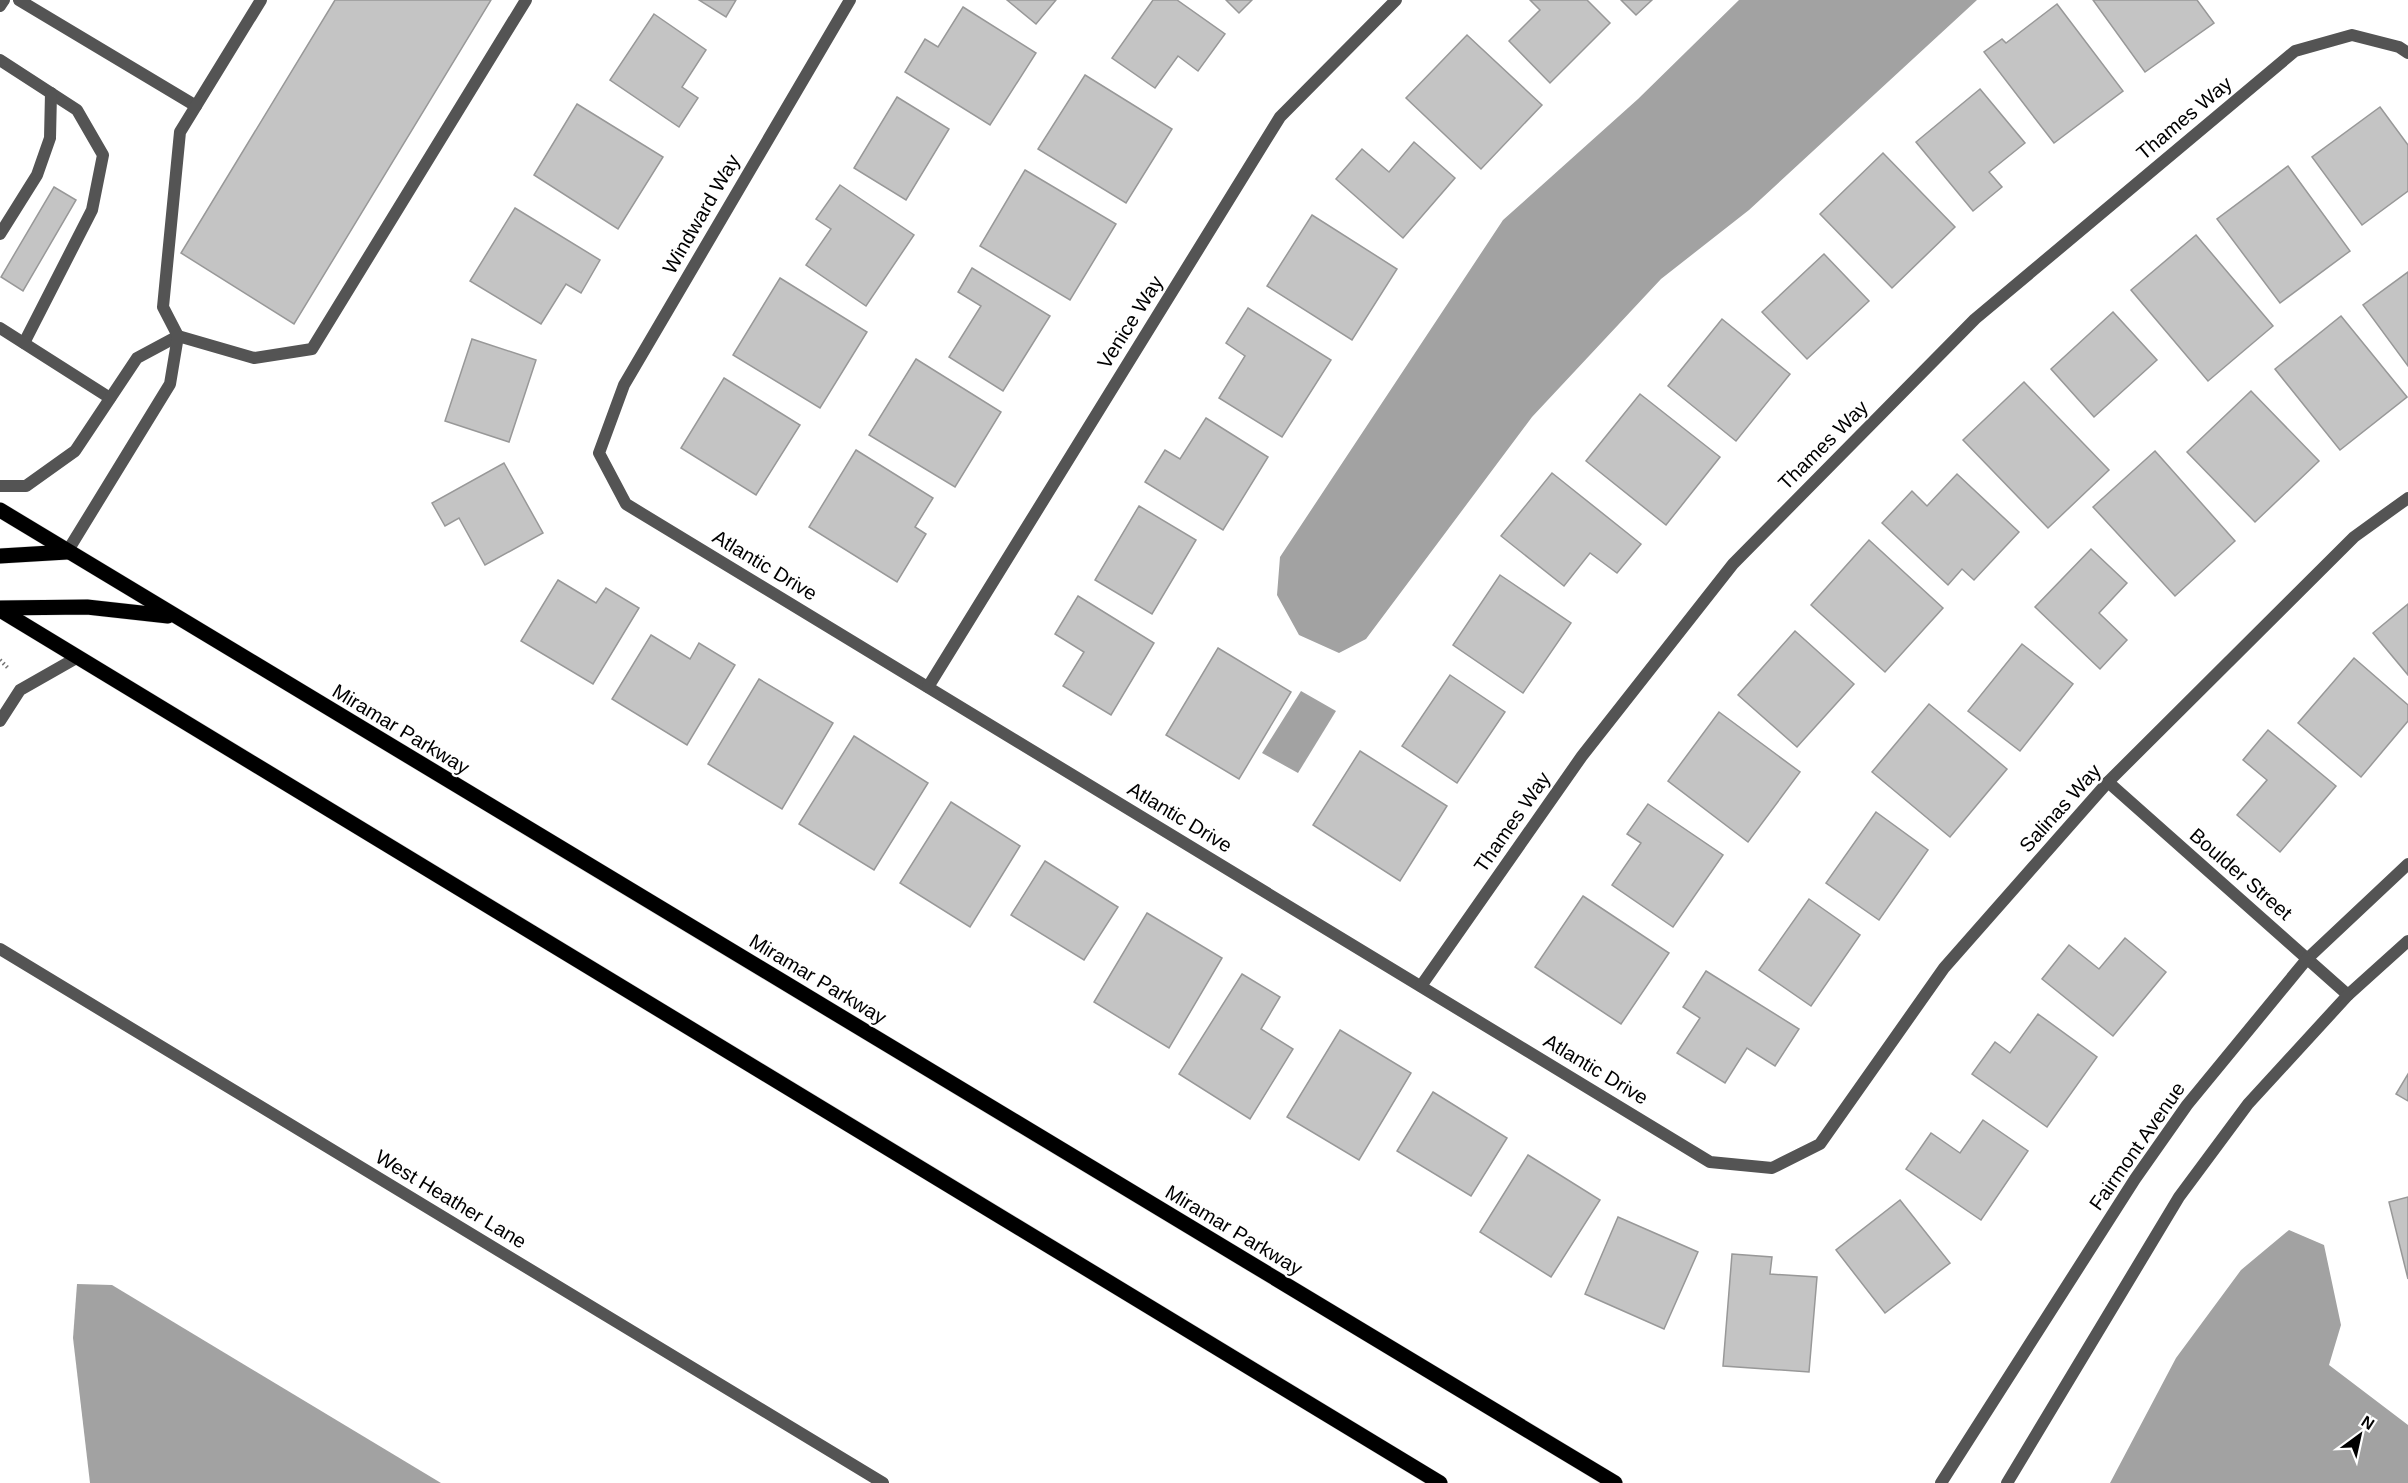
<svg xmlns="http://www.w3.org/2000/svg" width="2408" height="1483" font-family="Arial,sans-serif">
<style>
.water{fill:#a2a2a2}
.building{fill:#c4c4c4;stroke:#989898;stroke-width:1.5}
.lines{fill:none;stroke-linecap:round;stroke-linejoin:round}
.primary-casing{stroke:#dbdbdb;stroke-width:16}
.path{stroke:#767676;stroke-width:4;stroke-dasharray:1.5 3;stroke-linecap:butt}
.lane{stroke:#545454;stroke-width:12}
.street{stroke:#545454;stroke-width:12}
.primary{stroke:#000;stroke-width:15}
.labels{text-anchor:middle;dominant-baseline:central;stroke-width:4.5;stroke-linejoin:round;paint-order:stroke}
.street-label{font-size:20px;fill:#000;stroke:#fff}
</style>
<rect width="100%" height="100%" fill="#fff"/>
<g class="water">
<polygon points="1739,0 1977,0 1749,210 1661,279 1532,417 1366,639 1339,653 1299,635 1277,595 1280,557 1503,220 1638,99"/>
<polygon points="1301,691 1336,711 1298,773 1262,753"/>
<polygon points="2289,1230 2324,1245 2341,1325 2329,1365 2408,1425 2408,1483 2110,1483 2176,1358 2241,1270"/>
<polygon points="77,1284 112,1285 441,1483 90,1483 73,1338"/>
</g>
<g class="building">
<polygon points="335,0 491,0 294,324 181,253"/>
<polygon points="699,0 736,0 726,17"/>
<polygon points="1007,0 1056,0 1036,24"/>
<polygon points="1153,0 1177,0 1225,34 1198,71 1178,56 1155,88 1112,58"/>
<polygon points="1226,0 1252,0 1239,13"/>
<polygon points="1530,0 1587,0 1610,23 1550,83 1509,41 1540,10"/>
<polygon points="1621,0 1652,0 1636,15"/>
<polygon points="2093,0 2197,0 2214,23 2145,72"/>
<polygon points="2057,4 2123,91 2054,143 1984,52 2002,39 2006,43"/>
<polygon points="963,7 1036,53 990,125 905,72 925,39 938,47"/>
<polygon points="654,14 706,50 682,87 698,98 679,127 610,80"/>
<polygon points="1467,35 1542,105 1481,169 1406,98"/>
<polygon points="1085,75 1172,129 1126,203 1038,149"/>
<polygon points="1980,89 2025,143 1989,172 2002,187 1973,211 1916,142"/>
<polygon points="897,97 949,129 906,200 854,168"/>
<polygon points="577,104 663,157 618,229 534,175"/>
<polygon points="2380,107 2408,145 2408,191 2362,225 2312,157"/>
<polygon points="1414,142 1455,178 1403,238 1336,179 1362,149 1389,172"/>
<polygon points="1883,153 1955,227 1892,288 1820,214"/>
<polygon points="2288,166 2350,251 2280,303 2217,219"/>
<polygon points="1025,170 1116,224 1070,300 980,246"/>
<polygon points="840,185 914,235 866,306 806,265 831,229 816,219"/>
<polygon points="54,187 76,200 23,291 1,277"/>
<polygon points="515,208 600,260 581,293 566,284 541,324 470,281"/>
<polygon points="1312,215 1397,269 1352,340 1267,286"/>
<polygon points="2196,235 2273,326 2208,381 2131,290"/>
<polygon points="1824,254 1869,301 1807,359 1762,312"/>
<polygon points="972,268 1050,316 1003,391 949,357 981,306 958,292"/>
<polygon points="2408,272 2408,366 2363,305"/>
<polygon points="780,278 867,332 820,408 733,355"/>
<polygon points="1248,308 1331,360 1282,437 1219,398 1245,356 1226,343"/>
<polygon points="2113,312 2157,360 2094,417 2051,369"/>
<polygon points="2341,316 2407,397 2340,450 2275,369"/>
<polygon points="1722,319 1790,374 1736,441 1668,386"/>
<polygon points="472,339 536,360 509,442 445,421"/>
<polygon points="916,359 1001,412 955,487 869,435"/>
<polygon points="724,378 800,425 756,495 681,448"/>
<polygon points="2024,382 2109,470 2048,528 1963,440"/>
<polygon points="2251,391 2319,461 2255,522 2187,452"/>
<polygon points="1640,394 1720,457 1666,525 1586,461"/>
<polygon points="1206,418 1268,457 1223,530 1145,482 1165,450 1180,459"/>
<polygon points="856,450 933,498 915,527 926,534 897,582 809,527"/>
<polygon points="2155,451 2235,541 2175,596 2093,507"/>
<polygon points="504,463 543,533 485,565 459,518 445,526 432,503"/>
<polygon points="1552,473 1641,544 1617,573 1590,553 1564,586 1501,536"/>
<polygon points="1957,474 2019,532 1974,580 1962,569 1948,585 1882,523 1912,491 1927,506"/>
<polygon points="1139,506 1196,540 1152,614 1095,580"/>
<polygon points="1869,540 1943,608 1885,672 1811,605"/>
<polygon points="2091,549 2127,583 2099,613 2127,640 2100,669 2035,607"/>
<polygon points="1500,575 1571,623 1523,693 1453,645"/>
<polygon points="558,580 596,603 606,588 639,608 593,684 521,641"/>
<polygon points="1078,596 1154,643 1111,715 1063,686 1084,652 1055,634"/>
<polygon points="2408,604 2408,675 2373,633"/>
<polygon points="1795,631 1854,684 1797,747 1738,695"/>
<polygon points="651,635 690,659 699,643 735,665 687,745 612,699"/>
<polygon points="2022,644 2073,684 2020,751 1968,711"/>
<polygon points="1218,648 1291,692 1239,779 1166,735"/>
<polygon points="2354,658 2408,705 2408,721 2361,777 2298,723"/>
<polygon points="1450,675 1505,712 1457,783 1402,746"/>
<polygon points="759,679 833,723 782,809 708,764"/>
<polygon points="1929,704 2007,769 1950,837 1872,772"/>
<polygon points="1719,712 1800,772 1748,842 1668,781"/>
<polygon points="2268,730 2336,786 2280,852 2237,815 2267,780 2243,760"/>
<polygon points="854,736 928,783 874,870 799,824"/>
<polygon points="1360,751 1447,806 1400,881 1313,825"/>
<polygon points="951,802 1020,846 970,927 900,883"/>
<polygon points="1648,804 1723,855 1673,927 1612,885 1641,843 1627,834"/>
<polygon points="1876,812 1928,850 1879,920 1826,883"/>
<polygon points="1045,861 1118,907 1084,960 1011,915"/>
<polygon points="1583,896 1669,953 1621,1024 1535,967"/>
<polygon points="1809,899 1860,935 1811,1006 1759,970"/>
<polygon points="1147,913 1222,958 1169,1048 1094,1002"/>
<polygon points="2125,938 2166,972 2113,1036 2042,979 2069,945 2099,969"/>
<polygon points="1706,971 1799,1029 1775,1066 1747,1048 1725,1083 1677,1053 1700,1018 1683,1007"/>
<polygon points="1242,974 1280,997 1261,1029 1293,1049 1250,1119 1179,1074"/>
<polygon points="2038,1014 2097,1057 2047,1127 1972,1074 1995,1042 2010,1053"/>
<polygon points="1340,1030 1411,1073 1359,1160 1287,1117"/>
<polygon points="2408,1074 2408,1101 2396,1094"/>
<polygon points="1433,1092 1507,1138 1471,1196 1397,1151"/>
<polygon points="1983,1120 2028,1151 1981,1220 1906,1169 1931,1133 1960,1153"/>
<polygon points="1528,1155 1600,1200 1551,1277 1480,1232"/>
<polygon points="2408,1197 2408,1279 2389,1202"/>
<polygon points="1900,1200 1950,1263 1885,1313 1836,1250"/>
<polygon points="1618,1217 1698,1252 1664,1329 1585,1294"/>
<polygon points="1732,1254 1772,1257 1770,1274 1817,1277 1809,1372 1723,1366"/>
</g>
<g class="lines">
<g class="primary-casing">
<g id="primary">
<polyline points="0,510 1615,1483"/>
<polyline points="0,556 67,552"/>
<polyline points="0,608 87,607 168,616"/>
<polyline points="0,610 1440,1483"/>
</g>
</g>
<polyline class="path" points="0,660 8,668"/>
<g class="lane">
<polyline points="19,0 196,106"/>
<polyline points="0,6 4,0"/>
<polyline points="0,60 77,110 103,155 92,210 24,343"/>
<polyline points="0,234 37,175 50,138 51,93"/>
<polyline points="0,328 110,398"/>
<polyline points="0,486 26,486 75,451 137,358 178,336 254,358 312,349 526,0"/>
<polyline points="67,552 170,384 178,336 163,307 180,132 261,0"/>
</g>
<g class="street">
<polyline points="850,0 624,385 599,453 626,504 1710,1162 1772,1168 1820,1144 1944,968 2108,782 2354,537 2408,498"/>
<polyline points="928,687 1280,117 1396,0"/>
<polyline points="0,721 20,690 78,657"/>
<polyline points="2108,782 2348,995"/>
<polyline points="0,949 883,1483"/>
<polyline points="1421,986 1582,756 1733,564 1975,319 2295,51 2352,35 2399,47 2408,53"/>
<polyline points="1941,1483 2135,1179 2187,1105 2307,959 2408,864"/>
<polyline points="2007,1483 2179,1197 2248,1104 2348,995 2408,941"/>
</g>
<use href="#primary" class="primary"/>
</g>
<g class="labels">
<g class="street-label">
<text transform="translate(2184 118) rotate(-40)">Thames Way</text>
<text transform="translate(701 214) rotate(-60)">Windward Way</text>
<text transform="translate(1130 322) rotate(-58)">Venice Way</text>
<text transform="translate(1823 445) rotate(-45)">Thames Way</text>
<text transform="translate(765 565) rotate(31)">Atlantic Drive</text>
<text transform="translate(401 729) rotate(31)">Miramar Parkway</text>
<text transform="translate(2060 808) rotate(-48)">Salinas Way</text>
<text transform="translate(1180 817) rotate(31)">Atlantic Drive</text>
<text transform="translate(1512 822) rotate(-55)">Thames Way</text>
<text transform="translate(2241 874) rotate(41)">Boulder Street</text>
<text transform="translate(818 979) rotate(31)">Miramar Parkway</text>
<text transform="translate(1596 1069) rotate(31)">Atlantic Drive</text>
<text transform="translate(2137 1146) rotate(-55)">Fairmont Avenue</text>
<text transform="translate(451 1199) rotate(31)">West Heather Lane</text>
<text transform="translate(1234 1230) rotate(31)">Miramar Parkway</text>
</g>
</g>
<g transform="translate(2360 1435) rotate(33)" stroke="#ffffff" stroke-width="4.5" paint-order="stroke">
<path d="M0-4.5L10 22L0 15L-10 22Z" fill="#000000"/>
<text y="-9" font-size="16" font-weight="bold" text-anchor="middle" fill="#000000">N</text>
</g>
</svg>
